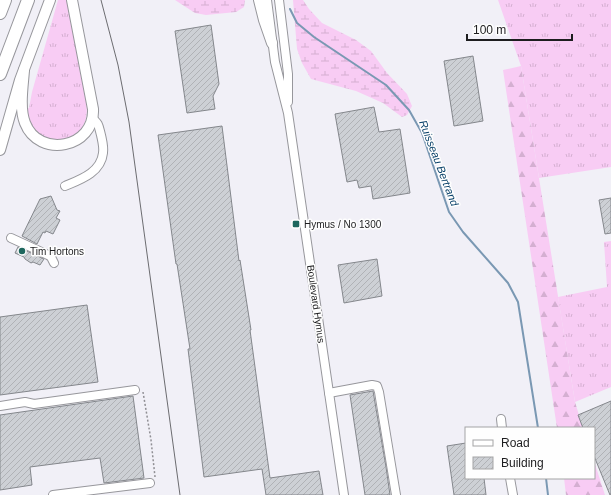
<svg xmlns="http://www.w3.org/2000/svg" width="611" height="495" font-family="Helvetica,sans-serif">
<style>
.grass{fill:url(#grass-tufts)}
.forest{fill:url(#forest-firs)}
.wetland{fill:url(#wetland-marsh)}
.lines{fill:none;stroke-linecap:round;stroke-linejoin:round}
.stream{stroke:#7a98b3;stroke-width:2}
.building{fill:url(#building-hatch);stroke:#84878c}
.minor-casing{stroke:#97979c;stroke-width:10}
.major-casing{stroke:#97979c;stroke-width:12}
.highway-casing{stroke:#97979c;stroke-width:14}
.path{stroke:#908f94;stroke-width:1.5;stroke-dasharray:2 2;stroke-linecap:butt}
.minor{stroke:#fff;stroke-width:8}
.major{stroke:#fff;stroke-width:10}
.highway{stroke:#fff;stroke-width:12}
.tram{stroke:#6c6c70;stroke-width:1}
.poi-dot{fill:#1e675e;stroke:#fefefe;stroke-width:1.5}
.labels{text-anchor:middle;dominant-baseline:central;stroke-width:3;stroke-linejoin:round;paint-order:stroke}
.poi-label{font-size:10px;fill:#1d1d1f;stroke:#fefefe;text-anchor:start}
.street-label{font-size:10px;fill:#1d1d1f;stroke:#fefefe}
.water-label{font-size:11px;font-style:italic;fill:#094169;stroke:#fefefe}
</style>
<defs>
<pattern id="grass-tufts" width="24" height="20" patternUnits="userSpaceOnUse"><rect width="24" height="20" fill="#f8ccf4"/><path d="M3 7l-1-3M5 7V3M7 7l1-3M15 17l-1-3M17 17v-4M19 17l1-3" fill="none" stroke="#d4afd1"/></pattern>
<pattern id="forest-firs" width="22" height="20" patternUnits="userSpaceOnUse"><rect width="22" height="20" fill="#f8ccf4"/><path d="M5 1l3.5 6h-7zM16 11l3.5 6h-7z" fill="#d4afd1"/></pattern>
<pattern id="wetland-marsh" width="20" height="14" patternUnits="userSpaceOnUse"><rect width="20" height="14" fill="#f8ccf4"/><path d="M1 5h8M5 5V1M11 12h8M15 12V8" fill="none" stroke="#d4afd1"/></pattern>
<pattern id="building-hatch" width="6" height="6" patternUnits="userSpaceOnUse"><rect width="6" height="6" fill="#cdd0d5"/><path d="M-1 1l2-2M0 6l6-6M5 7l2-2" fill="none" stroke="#b0b2b6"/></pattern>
</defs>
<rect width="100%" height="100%" fill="#f1f0f7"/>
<g class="grass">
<path d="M58 0H68L86 98C87 108 88 117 83 126 74 142 50 145 37 133 34 131 31 129 30 127 27 121 26 114 25 108H29L32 92Z"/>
<polygon points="498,0 611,0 611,167 539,178 521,66"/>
<polygon points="611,241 611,387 575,402 558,297 607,287 604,242"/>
</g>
<g class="forest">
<polygon points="521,66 575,402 583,428 557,428 503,70"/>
<polygon points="594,461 605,495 566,495 564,478 594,478"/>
</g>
<g class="wetland">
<polygon points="175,0 245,0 244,7 236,12 206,15 195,13"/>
<polygon points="293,0 303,0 309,9 322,23 356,40 371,51 387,73 407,94 412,106 407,115 402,117 383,103 356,91 311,79 302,63 297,49"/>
</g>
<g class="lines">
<g class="stream">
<polyline points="290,9 297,23 314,37 386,85 409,110 422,133 449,212 463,232 508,283 518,302 538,428"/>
<polyline points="546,478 548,495"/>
</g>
</g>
<g class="building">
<polygon points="211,25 219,84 213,96 215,109 187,113 175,31"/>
<polygon points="473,56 483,121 454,126 444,61"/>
<polygon points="374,107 379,132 400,129 410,193 373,199 371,186 359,188 357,180 347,182 335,114"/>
<polygon points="222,126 239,261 240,260 251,330 250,330 270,478 319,471 323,495 266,495 262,469 204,477 188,349 190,349 177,264 176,264 158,135"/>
<polygon points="51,196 57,210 60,211 56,218 60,220 53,234 46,231 45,233 43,232 37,244 22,236 40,199"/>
<polygon points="611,198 611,233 605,234 599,200"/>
<polygon points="18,247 44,259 40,265 33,262 31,263 25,259 24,257 15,253"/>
<polygon points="377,259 382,296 344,303 338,265"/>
<polygon points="87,305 98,382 0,395 0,317"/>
<polygon points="373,391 386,467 390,495 365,495 350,395"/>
<polygon points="133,396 144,478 104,483 100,458 30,467 32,485 0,490 0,415"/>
<polygon points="611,401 611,495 610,495 594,456 594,428 583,428 578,415"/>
<polygon points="466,443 466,478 484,478 486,495 454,495 447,446"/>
</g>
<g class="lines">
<g class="minor-casing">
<g id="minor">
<polyline points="267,0 275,62 288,113 344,495"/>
<polyline points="279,0 288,74 288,102"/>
<path d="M65 186C79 180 101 173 103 153 104 147 102 140 101 135 99 128 99 122 92 119"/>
<polyline points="11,238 48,255 51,257 54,263"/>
<polyline points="329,393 372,385 377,386 379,392 396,495"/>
<polyline points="0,406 25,402 34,404 135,390"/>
<polyline points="501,419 502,428"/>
<polyline points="510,478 513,495"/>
<polyline points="53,495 150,483"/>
</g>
</g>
<g class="major-casing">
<g id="major">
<polyline points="259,0 264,20 272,43"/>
<path d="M24 70C23 85 19 108 25 123 39 159 95 148 93 109L72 0"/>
<polyline points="0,150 20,80 50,0"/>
</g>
</g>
<g class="highway-casing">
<g id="highway">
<polyline points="0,13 5,0"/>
<polyline points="0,74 28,0"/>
</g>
</g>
<polyline class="path" points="143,392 151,440 155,477"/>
<use href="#minor" class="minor"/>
<use href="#major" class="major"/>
<use href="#highway" class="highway"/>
<polyline class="tram" points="101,0 118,65 129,122 180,495"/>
</g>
<g class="poi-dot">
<rect x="292" y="220" width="8" height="8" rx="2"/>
<circle cx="22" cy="251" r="4"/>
</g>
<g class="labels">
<g class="poi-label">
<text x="304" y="224">Hymus / No 1300</text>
<text x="30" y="251">Tim Hortons</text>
</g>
<g class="street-label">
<text transform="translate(316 304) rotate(82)">Boulevard Hymus</text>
</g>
<g class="water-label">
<text transform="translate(439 163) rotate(69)">Ruisseau Bertrand</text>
</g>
</g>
<rect x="465" y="427" width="130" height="52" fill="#fefefe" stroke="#a4a4a5"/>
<rect x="473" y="440" width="20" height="6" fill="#ffffff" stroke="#a4a4a5"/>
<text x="501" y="447" font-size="12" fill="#1d1d1f">Road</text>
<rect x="473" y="457" width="20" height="12" fill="url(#building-hatch)" stroke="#a4a4a5"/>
<text x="501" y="467" font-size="12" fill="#1d1d1f">Building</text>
<path d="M467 34v6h105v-6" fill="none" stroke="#1d1d1f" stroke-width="2"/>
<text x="473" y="34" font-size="12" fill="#1d1d1f" stroke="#fefefe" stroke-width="3" paint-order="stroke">100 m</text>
</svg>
